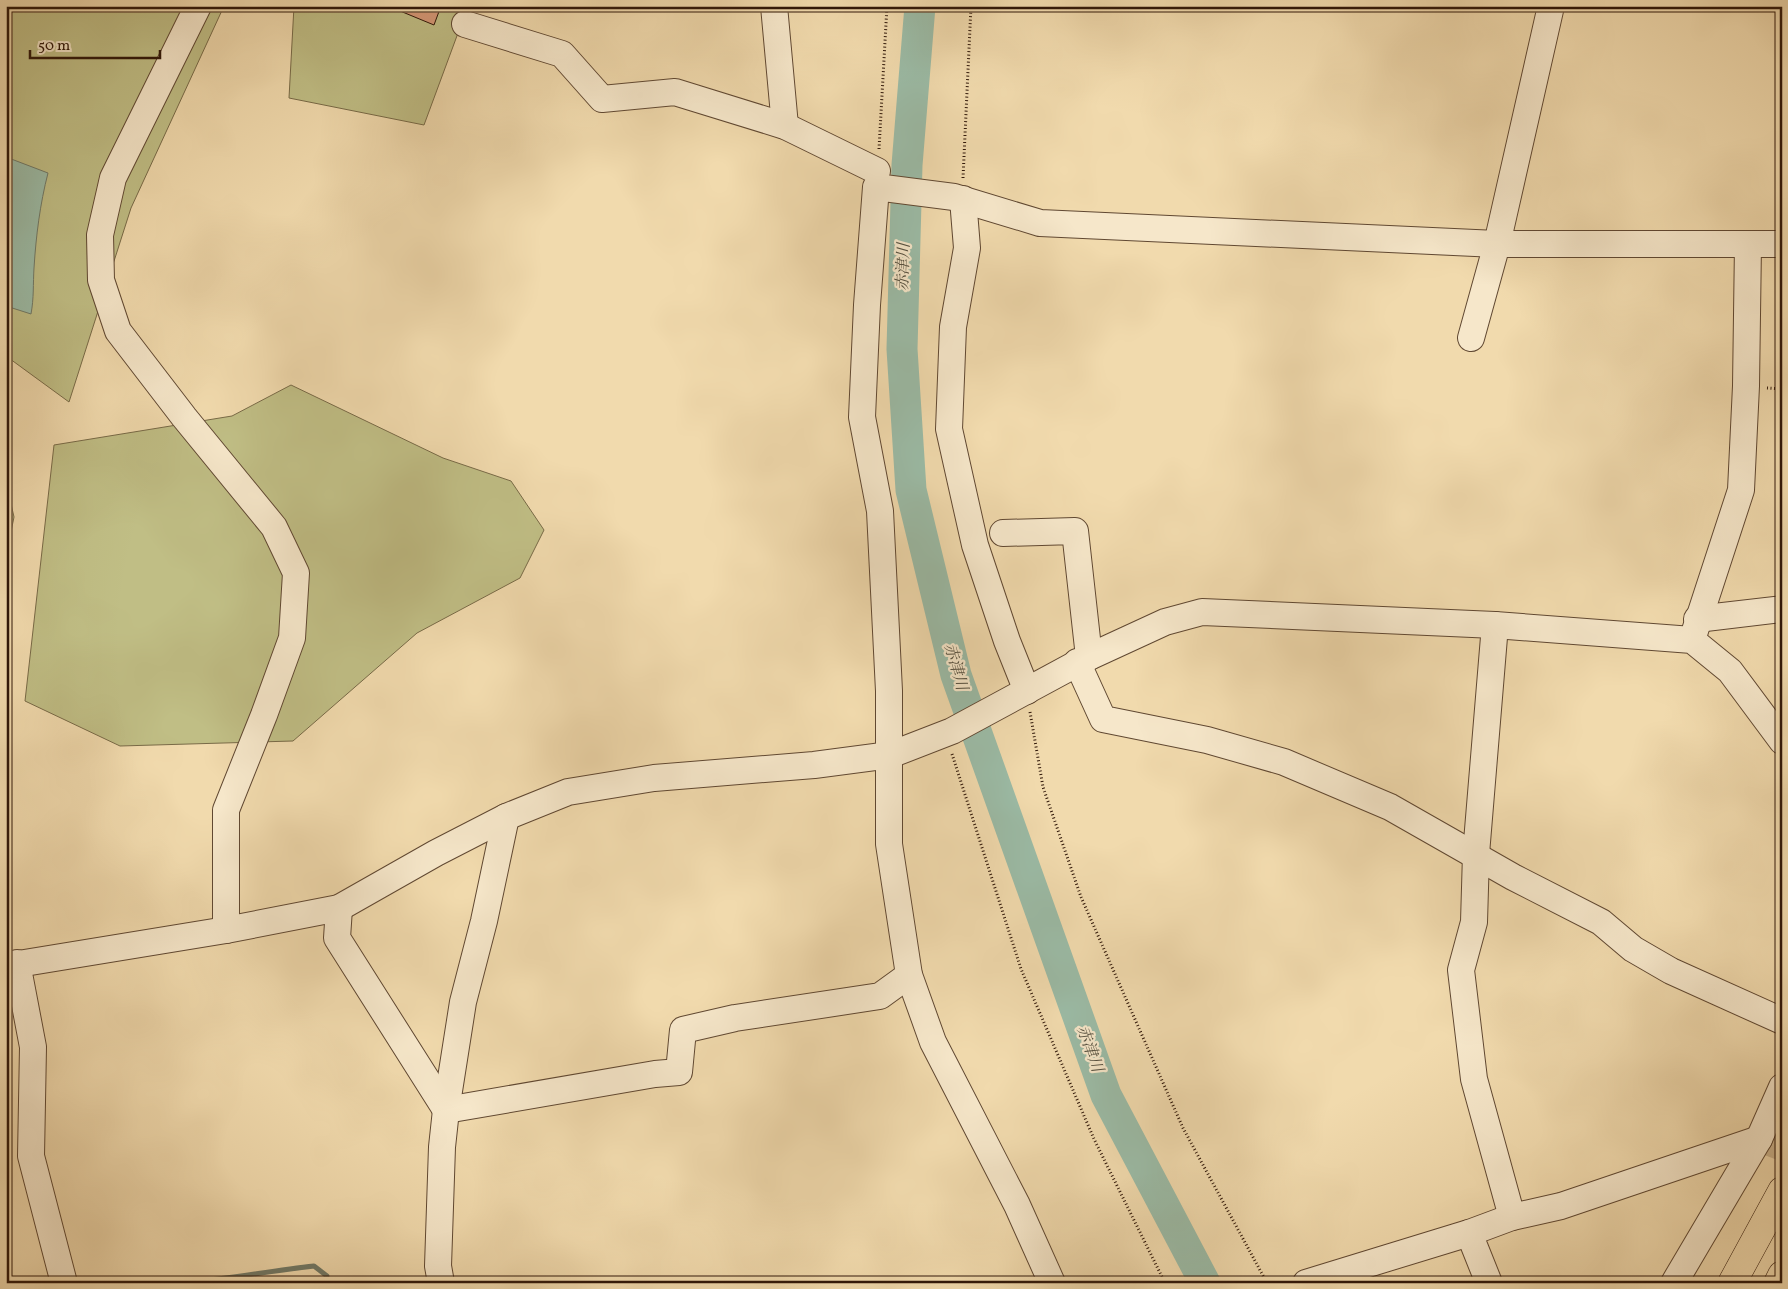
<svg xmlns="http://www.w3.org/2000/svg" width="1788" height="1289" font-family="Vollkorn,'Noto Serif JP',serif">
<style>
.green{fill:#c0be85;stroke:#786a47}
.water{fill:#9bbba6;stroke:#707967}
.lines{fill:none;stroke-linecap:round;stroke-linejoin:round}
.stream{stroke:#707967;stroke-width:5}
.river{stroke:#9bbba6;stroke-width:31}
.building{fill:#d59877;stroke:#301709}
.minor-tunnel{stroke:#cab38c;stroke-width:26;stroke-dasharray:26 13;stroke-linecap:butt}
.minor-casing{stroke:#604832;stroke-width:28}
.highway-casing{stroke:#301709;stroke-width:29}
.path{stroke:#301709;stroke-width:3;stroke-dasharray:1 2.5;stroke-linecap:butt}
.minor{stroke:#f6e7ca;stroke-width:26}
.highway{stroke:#f1daad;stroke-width:28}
.labels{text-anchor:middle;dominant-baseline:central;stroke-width:4.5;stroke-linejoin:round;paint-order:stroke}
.water-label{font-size:16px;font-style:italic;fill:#555040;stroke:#f6e7ca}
</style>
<rect width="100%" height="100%" fill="#f1daad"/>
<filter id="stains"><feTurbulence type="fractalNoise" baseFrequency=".004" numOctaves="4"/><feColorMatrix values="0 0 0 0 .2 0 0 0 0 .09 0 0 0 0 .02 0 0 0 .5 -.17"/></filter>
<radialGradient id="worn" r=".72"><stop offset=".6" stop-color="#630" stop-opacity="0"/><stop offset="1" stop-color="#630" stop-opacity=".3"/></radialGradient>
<g class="green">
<polygon points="6,6 224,6 131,208 69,402 6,356"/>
<polygon points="294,6 468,6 424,125 289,98"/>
<polygon points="291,385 443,458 511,481 544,530 520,578 417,633 293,741 120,746 25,701 54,445 232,416"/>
<polygon points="6,482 14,517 6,556"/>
</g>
<path class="water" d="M6 157 48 173C40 204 36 236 34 268 33 284 34 298 31 314L6 306Z"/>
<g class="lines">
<path class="stream" d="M184 1283C227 1279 270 1271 314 1266L327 1276V1283"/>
<polyline class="river" points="920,6 907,165 902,349 911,490 956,675 1106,1095 1205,1283"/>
</g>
<polygon class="building" points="388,6 441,6 434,25"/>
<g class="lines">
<polyline class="minor-tunnel" points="1759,1139 1782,1148"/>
<g class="minor-casing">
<g id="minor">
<polyline points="198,6 113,178 100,235 101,280 118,331 184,417 274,527 296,573 292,638 264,715 226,810 226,930"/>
<polyline points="774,6 785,126"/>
<polyline points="465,24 562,54 602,99 675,92 785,126 877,171"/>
<polyline points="963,199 967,248 953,327 949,429 975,545 1007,641 1027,691"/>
<polyline points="1471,338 1497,244 1551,6"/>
<polyline points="1003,533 1075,531 1089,657"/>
<polyline points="1697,619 1782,609"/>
<polyline points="1495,625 1476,854 1474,922 1461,970 1474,1079 1512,1217"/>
<polyline points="1692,640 1741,490 1746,386 1748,244"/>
<polyline points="1077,662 1103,719 1207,740 1284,762 1390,807 1513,877 1601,922 1633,949 1671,971 1782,1021"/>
<polyline points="339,908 337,938 446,1110"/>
<polyline points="17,963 33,1047 31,1156 64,1283"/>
<polyline points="6,966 226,930 339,908 436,853 506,817 568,792 654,778 814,765 890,755 952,731 1089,657 1165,622 1202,612 1495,625 1692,640 1730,671 1782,741"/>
<polyline points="446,1110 655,1074 679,1072 683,1030 735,1018 880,996 909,975"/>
<polyline points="441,1283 438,1266 442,1147 446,1110 463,1002 484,921 506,817"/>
<polyline points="1052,1283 1017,1205 933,1042 909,975 889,844 889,691 880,511 862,417 867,305 876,187 954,197 1040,223 1497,244 1782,244"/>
<polyline points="1306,1283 1469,1233"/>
<polyline points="1489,1283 1469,1233 1512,1217 1561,1206 1759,1139"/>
<polyline points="1674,1283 1759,1139 1782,1087"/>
</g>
</g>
<g class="highway-casing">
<g id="highway">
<polyline points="1732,1283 1782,1191"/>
<polyline points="1778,1283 1782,1275"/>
</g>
</g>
<g class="path">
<polyline points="879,149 887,6"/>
<polyline points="963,178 971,6"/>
<polyline points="1767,388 1782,389"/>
<polyline points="1030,712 1043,787 1081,897 1183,1128 1267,1283"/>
<polyline points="952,754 1021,969 1094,1139 1165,1283"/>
</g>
<use href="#minor" class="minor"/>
<use href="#highway" class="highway"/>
</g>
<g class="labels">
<g class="water-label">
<text transform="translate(904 267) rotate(-88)">赤津川</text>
<text transform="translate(955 667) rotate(74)">赤津川</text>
<text transform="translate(1089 1049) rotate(70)">赤津川</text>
</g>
</g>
<rect width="1788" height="1289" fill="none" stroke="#f1daad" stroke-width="25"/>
<rect x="8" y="8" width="1773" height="1274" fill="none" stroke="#301709" stroke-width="2.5"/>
<rect x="12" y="12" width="1763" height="1264" fill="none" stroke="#301709"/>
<path d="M30 50v8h130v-8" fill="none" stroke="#301709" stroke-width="2.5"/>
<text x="38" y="50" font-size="15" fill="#301709" stroke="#f6e7ca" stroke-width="4" paint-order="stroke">50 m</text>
<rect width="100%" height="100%" filter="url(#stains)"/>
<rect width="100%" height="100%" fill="url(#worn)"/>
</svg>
